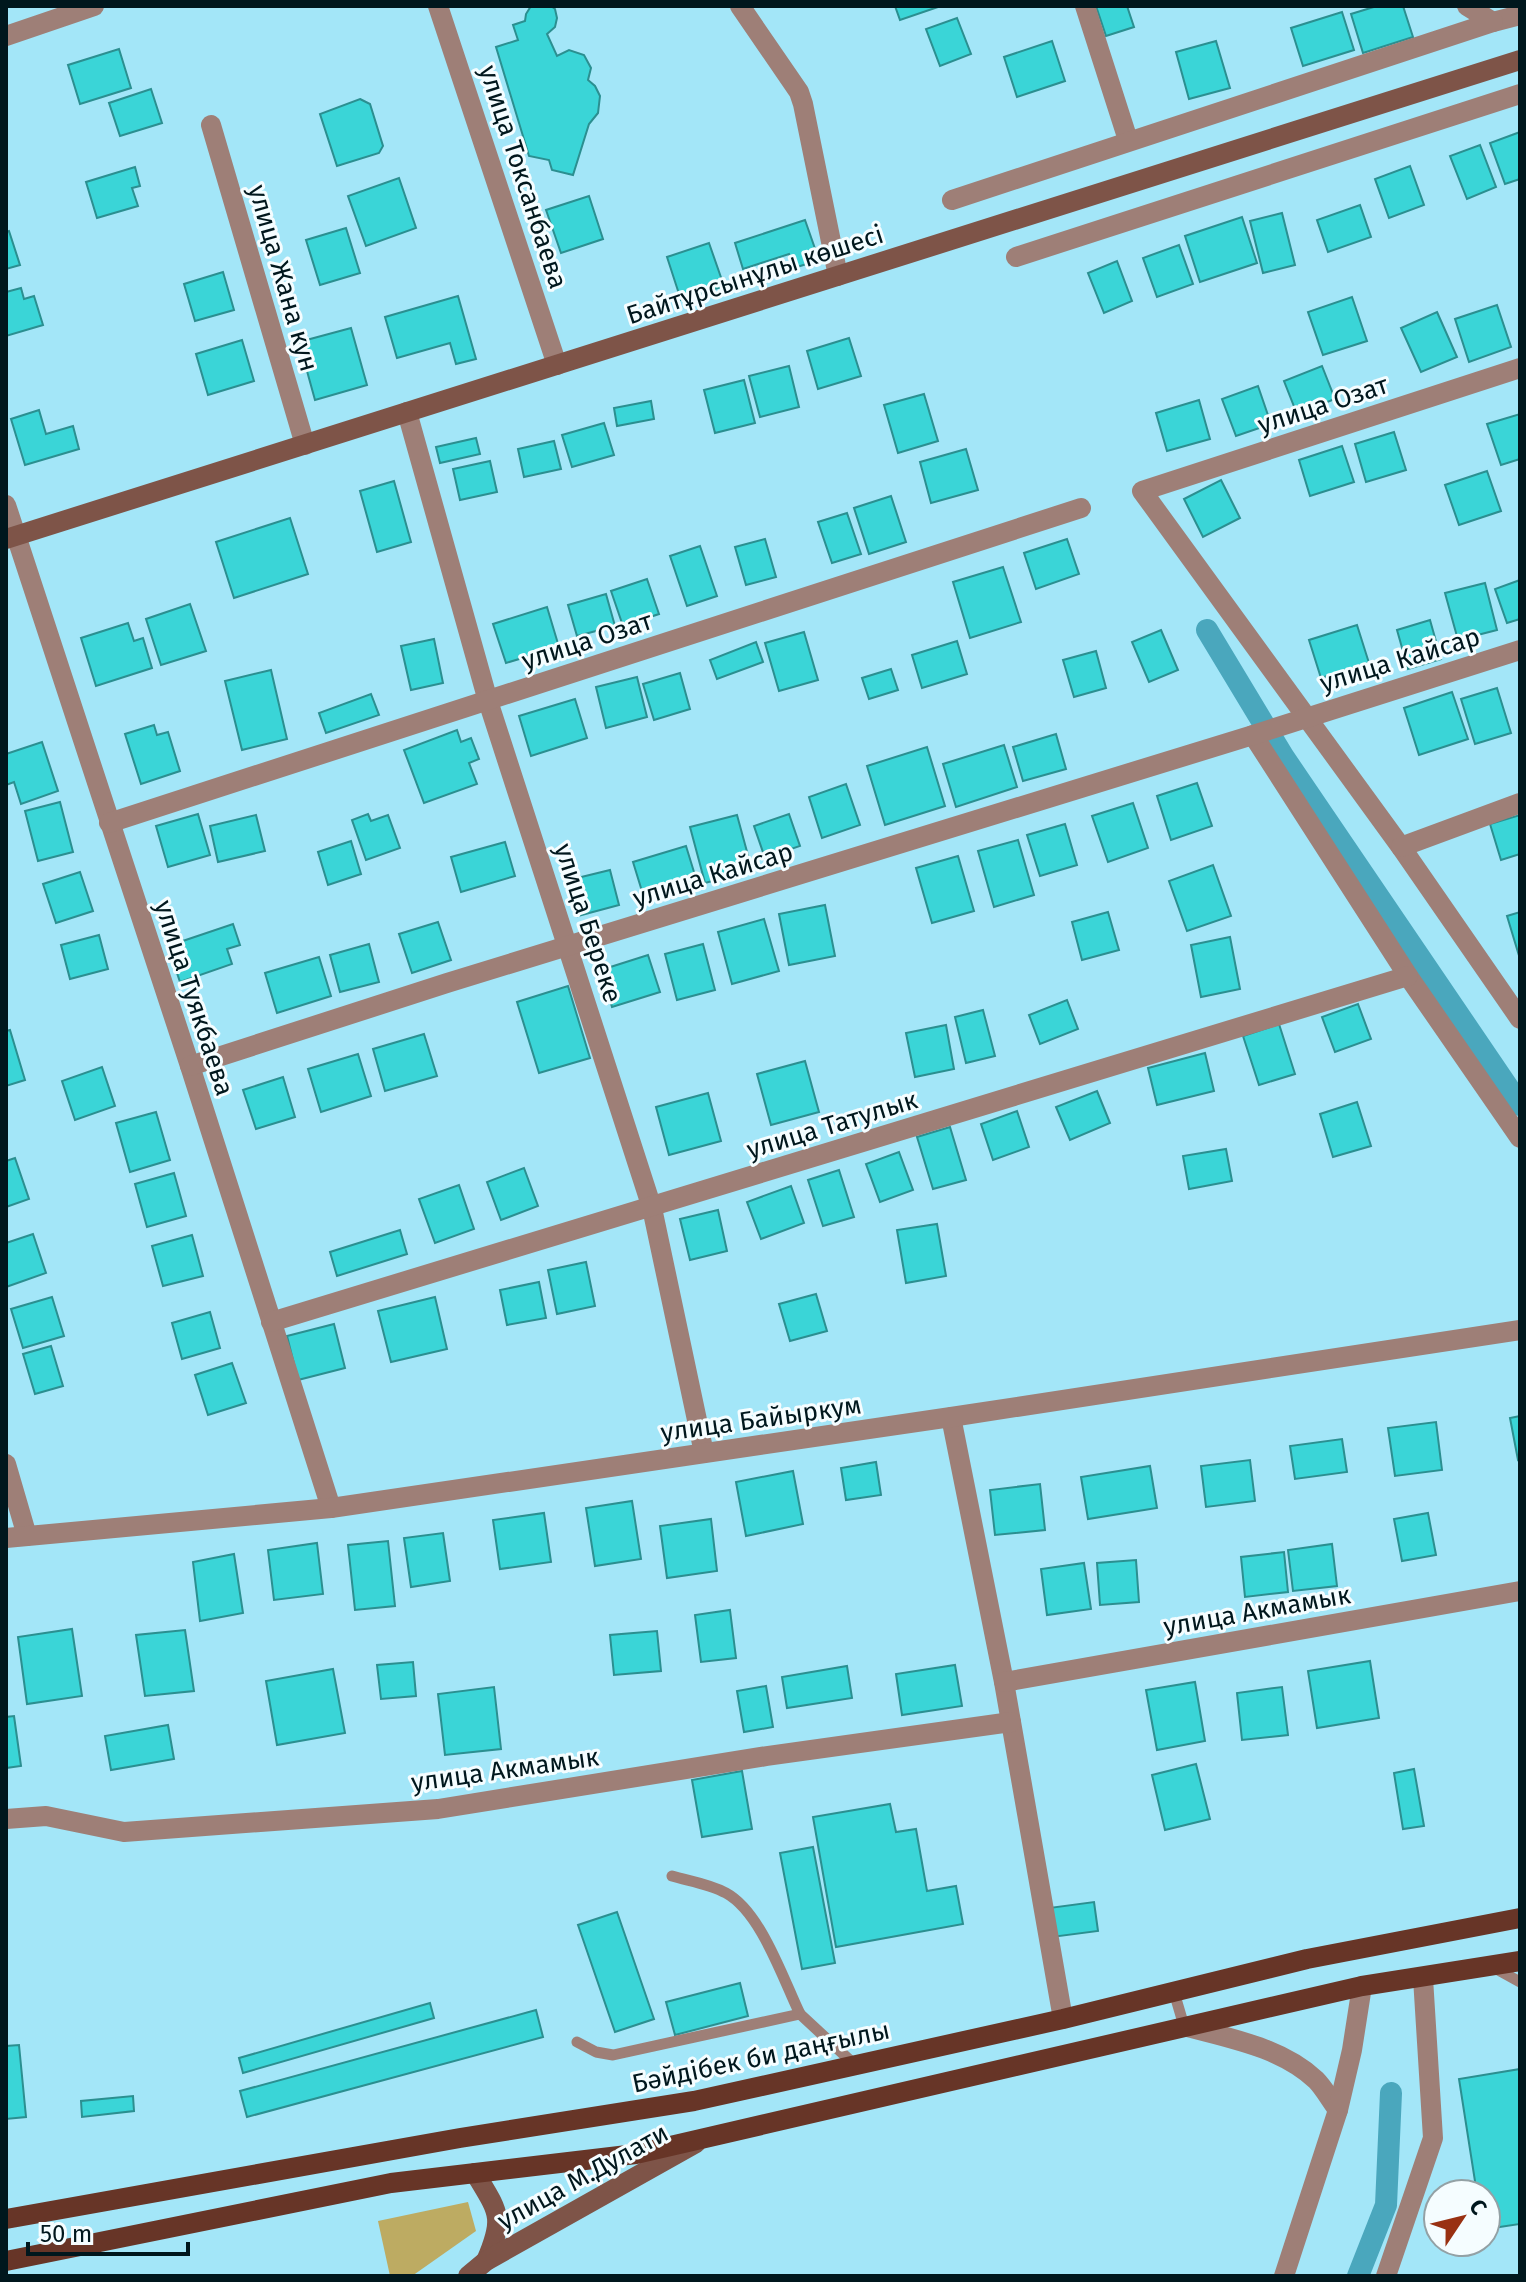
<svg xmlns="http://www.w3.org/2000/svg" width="1526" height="2282" font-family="'Fira Sans',sans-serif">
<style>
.green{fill:#bdab62}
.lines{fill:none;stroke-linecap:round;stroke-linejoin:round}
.canal{stroke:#4aa7bd;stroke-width:22}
.building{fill:#3ad5d7;stroke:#2b8f90;stroke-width:2}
.lane{stroke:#9e7f77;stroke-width:11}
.street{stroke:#9e7f77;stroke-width:20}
.secondary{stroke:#7e5448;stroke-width:20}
.primary{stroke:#673527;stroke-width:20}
.labels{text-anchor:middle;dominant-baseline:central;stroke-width:6;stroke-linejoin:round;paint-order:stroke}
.street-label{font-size:26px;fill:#00171d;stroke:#f5fdff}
</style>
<rect width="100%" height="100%" fill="#a3e6f8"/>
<polygon class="green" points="468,2202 476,2231 412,2276 390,2276 378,2221"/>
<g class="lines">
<g class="canal">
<polyline points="1207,630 1283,756 1520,1105"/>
<polyline points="1358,2276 1386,2205 1391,2093"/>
</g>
</g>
<g class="building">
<polygon points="531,6 551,6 555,9 557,18 555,27 547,34 557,56 569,50 584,55 591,68 588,80 595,86 600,96 598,113 589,124 573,175 552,170 549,160 529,156 496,47 518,40 513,25 525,21 526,14"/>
<polygon points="895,6 938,6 938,7 900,20"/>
<polygon points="1096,6 1127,6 1134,27 1106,36"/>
<polygon points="1377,6 1403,6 1413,37 1363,53 1351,14"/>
<polygon points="1342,12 1354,50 1303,66 1291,28"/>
<polygon points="957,18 971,54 940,66 926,29"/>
<polygon points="1052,41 1065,81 1017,97 1004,57"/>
<polygon points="1216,41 1230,88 1189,99 1176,52"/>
<polygon points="119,49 131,88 80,104 68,65"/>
<polygon points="151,89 162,123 120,136 109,103"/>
<polygon points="360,99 370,104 383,146 379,153 337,166 320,114"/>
<polygon points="1520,132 1520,179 1505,184 1490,143"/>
<polygon points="1480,145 1496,187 1467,199 1450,156"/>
<polygon points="1410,166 1424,205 1389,218 1375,179"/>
<polygon points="135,167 140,186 132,188 138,206 97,218 86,182"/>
<polygon points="399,178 416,228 366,246 348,196"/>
<polygon points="589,196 603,239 561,253 546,210"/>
<polygon points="1360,205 1371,237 1328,252 1317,220"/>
<polygon points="1282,213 1295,265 1263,273 1250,221"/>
<polygon points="1242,217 1257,263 1200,282 1185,236"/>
<polygon points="805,220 819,260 794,268 789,254 743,269 735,243"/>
<polygon points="346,228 360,273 320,285 306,240"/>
<polygon points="9,231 20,265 6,269 6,232"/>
<polygon points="709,243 724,286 681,300 667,257"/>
<polygon points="1179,245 1193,284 1157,297 1143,258"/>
<polygon points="1117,261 1132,301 1104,313 1088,273"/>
<polygon points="223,272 234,310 195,321 184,284"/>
<polygon points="21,288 24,299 34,296 43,325 6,336 6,292"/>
<polygon points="458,296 476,359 456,364 450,343 397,358 385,317"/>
<polygon points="1352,297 1367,341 1323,355 1308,312"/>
<polygon points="1497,305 1511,347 1469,362 1455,319"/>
<polygon points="1437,312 1457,357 1421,372 1401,328"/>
<polygon points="351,328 367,385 315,400 299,342"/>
<polygon points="849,338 861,376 818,389 807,351"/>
<polygon points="242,340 254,381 208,395 196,354"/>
<polygon points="789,366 799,407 760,417 749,376"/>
<polygon points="1322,366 1335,399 1297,414 1284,381"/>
<polygon points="744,380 755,423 715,433 704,390"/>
<polygon points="1258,386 1271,424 1236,436 1222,399"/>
<polygon points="924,394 938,441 898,453 884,405"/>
<polygon points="1199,400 1210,439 1167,451 1156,413"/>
<polygon points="651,401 654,419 617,426 614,408"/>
<polygon points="39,410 46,434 73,426 79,449 25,465 11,419"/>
<polygon points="1520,414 1520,459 1501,465 1487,424"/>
<polygon points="604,423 614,455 572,467 562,435"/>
<polygon points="1394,432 1406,470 1366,482 1355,444"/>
<polygon points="476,438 480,454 440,463 436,447"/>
<polygon points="554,441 561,469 524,477 518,449"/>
<polygon points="1342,446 1354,482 1310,496 1299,460"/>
<polygon points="966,449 978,490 931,503 920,462"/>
<polygon points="490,461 497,492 460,500 453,469"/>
<polygon points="1487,471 1501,511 1459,525 1445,485"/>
<polygon points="1221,480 1240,518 1203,537 1184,499"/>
<polygon points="394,481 411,542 377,552 360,491"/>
<polygon points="891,496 906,542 869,554 854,508"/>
<polygon points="847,513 861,554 832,563 818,522"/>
<polygon points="290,518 308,574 234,598 216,542"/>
<polygon points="765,539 776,577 746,585 735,547"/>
<polygon points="1067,539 1079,574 1036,589 1024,553"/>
<polygon points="700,546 717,596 687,606 670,556"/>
<polygon points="1003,567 1021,622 970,638 953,582"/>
<polygon points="647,579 659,614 623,626 611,591"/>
<polygon points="1520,580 1520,619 1507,623 1495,589"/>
<polygon points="1485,583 1497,630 1458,640 1445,593"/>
<polygon points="606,594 615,626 577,636 568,605"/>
<polygon points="190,604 206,651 161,665 146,619"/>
<polygon points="547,607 559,647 506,663 493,624"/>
<polygon points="1430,620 1441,659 1408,669 1397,630"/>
<polygon points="128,623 134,641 143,638 152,668 96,686 81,638"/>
<polygon points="1357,625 1369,663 1321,678 1309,640"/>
<polygon points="1161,630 1178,670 1149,682 1132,642"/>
<polygon points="804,632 818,680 779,691 765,643"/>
<polygon points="434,639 443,683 411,690 401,646"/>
<polygon points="957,641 967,674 922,688 912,655"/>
<polygon points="756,642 763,662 717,679 710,660"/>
<polygon points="1096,651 1106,688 1074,697 1063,660"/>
<polygon points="891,669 898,690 869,699 862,678"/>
<polygon points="271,670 287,739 242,750 225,681"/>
<polygon points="680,673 690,709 654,720 643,684"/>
<polygon points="637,677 647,717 606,728 596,687"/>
<polygon points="1497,688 1511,733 1475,744 1461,699"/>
<polygon points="1452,692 1468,739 1419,755 1404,708"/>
<polygon points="371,694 379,715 326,733 319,713"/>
<polygon points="575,699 587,738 531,756 519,716"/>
<polygon points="154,725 157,735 168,732 180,771 141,784 125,734"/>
<polygon points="457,730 461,742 471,738 479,759 469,763 477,784 424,803 404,750"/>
<polygon points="1056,734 1066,769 1023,781 1013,747"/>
<polygon points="42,742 58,791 21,804 14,782 6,785 6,754"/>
<polygon points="1004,745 1017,787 956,807 943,764"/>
<polygon points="927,747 945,806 885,825 867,766"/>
<polygon points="1197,783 1212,826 1171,840 1157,796"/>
<polygon points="846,784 860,825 822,838 809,797"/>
<polygon points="60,802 73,852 38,861 25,811"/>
<polygon points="1133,803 1148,848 1108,862 1092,816"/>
<polygon points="198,814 210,855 168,867 156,826"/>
<polygon points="368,814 371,821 388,815 400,848 366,860 352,820"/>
<polygon points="789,814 800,846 765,858 754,826"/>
<polygon points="256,815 265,851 218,862 210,826"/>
<polygon points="737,815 752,870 705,883 690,827"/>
<polygon points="1520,815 1520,854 1501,860 1490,824"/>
<polygon points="1065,824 1077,865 1040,876 1027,835"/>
<polygon points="1018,840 1034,895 994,907 978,851"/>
<polygon points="351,841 361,874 328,885 318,852"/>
<polygon points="505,842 515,876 461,892 451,857"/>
<polygon points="686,846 698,885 645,901 633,862"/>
<polygon points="958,856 974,911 932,923 916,868"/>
<polygon points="1213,865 1231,916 1187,931 1169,881"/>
<polygon points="610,870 619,905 578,916 569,880"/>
<polygon points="80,872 93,911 56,923 43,884"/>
<polygon points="825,905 835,956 789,965 779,914"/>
<polygon points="1108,912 1119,950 1082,960 1072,922"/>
<polygon points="1520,912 1520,959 1507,916"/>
<polygon points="764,919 779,971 732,984 718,932"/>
<polygon points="438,922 451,960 412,973 399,934"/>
<polygon points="233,924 240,945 227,949 232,964 180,982 168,946"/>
<polygon points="99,935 108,969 70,979 61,945"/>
<polygon points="1230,937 1240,989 1201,997 1191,945"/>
<polygon points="369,944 379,982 340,992 330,955"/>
<polygon points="703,944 715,990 677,1000 665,954"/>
<polygon points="648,955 660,992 612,1007 601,970"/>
<polygon points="319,957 331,996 277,1013 265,973"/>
<polygon points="568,986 590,1058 539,1073 517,1002"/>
<polygon points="1067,1000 1078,1029 1040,1044 1029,1015"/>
<polygon points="1358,1004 1371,1039 1335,1052 1322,1017"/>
<polygon points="983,1010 995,1056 966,1063 955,1017"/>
<polygon points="1279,1024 1295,1074 1259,1085 1243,1036"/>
<polygon points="946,1025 954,1069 915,1077 906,1033"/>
<polygon points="10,1030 25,1080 6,1086 6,1031"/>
<polygon points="424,1034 437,1076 385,1091 373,1049"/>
<polygon points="1205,1053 1214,1091 1157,1105 1148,1068"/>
<polygon points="358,1054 371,1096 321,1112 308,1069"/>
<polygon points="805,1061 819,1112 771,1125 757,1074"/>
<polygon points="102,1067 115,1106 75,1120 62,1081"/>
<polygon points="283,1077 295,1117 256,1129 243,1090"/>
<polygon points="1097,1091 1110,1123 1070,1140 1056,1107"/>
<polygon points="708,1093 721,1141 669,1155 656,1107"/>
<polygon points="1357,1102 1371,1146 1333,1157 1320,1114"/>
<polygon points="1017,1111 1029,1147 993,1160 981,1124"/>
<polygon points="156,1112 170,1160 130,1172 116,1123"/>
<polygon points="950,1127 966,1180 933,1189 917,1137"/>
<polygon points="1226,1149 1232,1181 1189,1189 1183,1156"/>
<polygon points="899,1152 913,1190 880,1202 866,1164"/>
<polygon points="15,1158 29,1199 6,1207 6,1161"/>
<polygon points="524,1168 538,1206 501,1220 487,1182"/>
<polygon points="839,1170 854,1217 823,1226 808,1180"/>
<polygon points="174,1173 186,1216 147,1227 135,1184"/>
<polygon points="459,1185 474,1229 435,1243 419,1199"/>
<polygon points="791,1186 804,1223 761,1239 747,1202"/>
<polygon points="718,1210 727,1251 690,1260 680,1219"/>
<polygon points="937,1224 946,1276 906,1283 897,1230"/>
<polygon points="400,1230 407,1254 337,1276 330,1252"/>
<polygon points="33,1234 46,1273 6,1287 6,1243"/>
<polygon points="192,1235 203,1276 163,1286 152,1246"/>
<polygon points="586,1262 595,1306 557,1314 548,1270"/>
<polygon points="539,1282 546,1318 507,1325 500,1290"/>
<polygon points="816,1294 827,1331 790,1341 779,1304"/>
<polygon points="52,1297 64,1336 23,1348 11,1309"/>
<polygon points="435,1297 447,1349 391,1362 378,1311"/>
<polygon points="210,1312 220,1348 182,1359 172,1323"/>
<polygon points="334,1324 345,1368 298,1380 287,1336"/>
<polygon points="51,1346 63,1386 35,1394 23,1354"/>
<polygon points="232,1363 246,1403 208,1415 195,1375"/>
<polygon points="1520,1416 1520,1459 1518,1460 1510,1418"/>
<polygon points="1436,1422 1442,1470 1395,1476 1388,1428"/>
<polygon points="1342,1439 1347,1472 1295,1479 1290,1446"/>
<polygon points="1250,1460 1255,1501 1206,1507 1201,1466"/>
<polygon points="876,1462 881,1495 846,1500 841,1468"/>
<polygon points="1150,1466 1157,1508 1088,1519 1081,1477"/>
<polygon points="793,1471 803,1524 746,1536 736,1482"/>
<polygon points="1040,1484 1045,1530 995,1535 990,1490"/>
<polygon points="632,1501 641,1559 595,1566 586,1508"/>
<polygon points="544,1513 551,1562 500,1569 493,1520"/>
<polygon points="1428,1513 1436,1555 1402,1561 1394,1519"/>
<polygon points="711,1519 717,1571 667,1578 660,1526"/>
<polygon points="443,1533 450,1581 411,1587 404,1538"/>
<polygon points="388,1541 395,1606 355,1610 348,1545"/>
<polygon points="317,1543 323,1594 274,1600 268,1550"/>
<polygon points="1332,1544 1337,1586 1293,1591 1288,1550"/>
<polygon points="1284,1552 1288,1592 1245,1597 1241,1557"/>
<polygon points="234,1554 243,1613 200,1621 193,1562"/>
<polygon points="1136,1560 1139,1602 1100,1605 1097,1563"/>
<polygon points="1084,1563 1091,1609 1047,1615 1041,1569"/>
<polygon points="730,1610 736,1658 701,1662 695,1615"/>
<polygon points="72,1629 82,1696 27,1704 18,1637"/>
<polygon points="185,1630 194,1691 145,1696 136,1635"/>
<polygon points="657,1631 661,1671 614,1675 610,1635"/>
<polygon points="1370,1661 1379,1718 1317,1728 1308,1671"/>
<polygon points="413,1662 416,1696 381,1699 377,1665"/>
<polygon points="955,1665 962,1706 902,1715 896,1674"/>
<polygon points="847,1666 852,1698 787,1708 782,1677"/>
<polygon points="333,1669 345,1733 277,1745 266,1681"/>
<polygon points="1195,1682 1205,1741 1157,1750 1146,1690"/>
<polygon points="766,1686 773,1727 744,1732 737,1691"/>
<polygon points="494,1687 501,1749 445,1755 438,1694"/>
<polygon points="1282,1687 1288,1735 1242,1740 1237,1693"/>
<polygon points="14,1716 21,1766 6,1768 6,1717"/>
<polygon points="168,1725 174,1759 111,1770 105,1736"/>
<polygon points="1196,1764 1210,1819 1165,1830 1152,1775"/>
<polygon points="1414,1769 1424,1826 1403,1829 1394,1773"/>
<polygon points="742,1771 752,1829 702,1837 692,1780"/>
<polygon points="890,1804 896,1832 916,1829 927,1891 956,1886 963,1924 836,1947 813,1817"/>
<polygon points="813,1847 835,1963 802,1969 780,1853"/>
<polygon points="1094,1902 1098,1931 1052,1937 1049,1908"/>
<polygon points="617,1912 654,2019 615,2032 578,1925"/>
<polygon points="740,1983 748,2016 675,2035 666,2002"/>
<polygon points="430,2003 434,2018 243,2073 239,2058"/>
<polygon points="536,2010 543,2037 247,2117 240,2091"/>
<polygon points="19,2045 26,2117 6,2119 6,2046"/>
<polygon points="1520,2069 1520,2224 1486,2229 1486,2194 1477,2194 1459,2079"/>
<polygon points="133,2096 134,2111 82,2117 81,2101"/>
</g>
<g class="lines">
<g class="lane">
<path d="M672 1876C689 1881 710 1884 726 1893 761 1912 783 1979 800 2014"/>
<polyline points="1491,1966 1520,1982"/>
<polyline points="1174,1992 1184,2026"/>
<polyline points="577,2042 596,2052 613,2055 800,2014 855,2065"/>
</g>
<g class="street">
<polyline points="438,6 557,365"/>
<polyline points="740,6 799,92 803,104 838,276"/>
<polyline points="1085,6 1128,140"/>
<polyline points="1493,22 1520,15"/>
<polyline points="6,36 94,6"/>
<polyline points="211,125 305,445"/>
<polyline points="952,200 1493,22 1467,6"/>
<polyline points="1016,257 1520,94"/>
<polyline points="1520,368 1142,491 1401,847 1520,1019"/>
<polyline points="407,412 488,701 652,1208 704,1453"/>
<polyline points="6,505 190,1066 331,1508"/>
<polyline points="1253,735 1408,976 1520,1138"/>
<polyline points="109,823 1081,508"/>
<polyline points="1401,847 1520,803"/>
<polyline points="190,1066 447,983 1253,735 1520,650"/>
<polyline points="271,1322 1408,976"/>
<polyline points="951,1417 1004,1682 1063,2019"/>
<polyline points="6,1464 27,1536"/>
<polyline points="6,1538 331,1508 951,1417 1520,1330"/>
<polyline points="1004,1682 1520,1591"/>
<polyline points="6,1819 46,1816 124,1832 438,1809 767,1756 1011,1722"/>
<path d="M1184 2026C1228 2038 1281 2047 1316 2080 1324 2088 1331 2101 1338 2110"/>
<polyline points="1284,2276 1338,2110 1352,2050 1362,1986"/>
<polyline points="1386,2276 1433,2138 1423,1978"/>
</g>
<g class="secondary">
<polyline points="6,539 1520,60"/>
<path d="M475 2173C499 2213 505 2217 486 2261"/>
<polyline points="468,2276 486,2261 696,2143"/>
</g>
<g class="primary">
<polyline points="6,2219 460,2138 694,2101 1063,2019 1307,1959 1520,1918"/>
<polyline points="6,2261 391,2183 636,2154 1362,1986 1520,1961"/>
</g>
</g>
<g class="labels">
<g class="street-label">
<text transform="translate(523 177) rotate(72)">улица Токсанбаева</text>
<text transform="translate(755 275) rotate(-18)">Байтұрсынұлы көшесі</text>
<text transform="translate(283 278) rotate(74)">улица Жана кун</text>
<text transform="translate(1323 405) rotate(-18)">улица Озат</text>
<text transform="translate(587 641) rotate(-18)">улица Озат</text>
<text transform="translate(1400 660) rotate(-17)">улица Кайсар</text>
<text transform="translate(713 875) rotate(-17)">улица Кайсар</text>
<text transform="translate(588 923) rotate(72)">улица Береке</text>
<text transform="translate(194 998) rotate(72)">улица Туякбаева</text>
<text transform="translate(832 1125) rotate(-17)">улица Татулык</text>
<text transform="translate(761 1419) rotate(-8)">улица Байыркум</text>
<text transform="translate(1257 1611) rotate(-10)">улица Акмамык</text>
<text transform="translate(505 1770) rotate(-8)">улица Акмамык</text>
<text transform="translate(761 2057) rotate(-12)">Бәйдібек би даңғылы</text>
<text transform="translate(583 2177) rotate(-29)">улица М.Дулати</text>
</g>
</g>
<rect width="1526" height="2282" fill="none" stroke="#00171d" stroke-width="16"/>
<g transform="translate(1462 2218) rotate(55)"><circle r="38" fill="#f5fdff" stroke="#93a1a5" stroke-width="2"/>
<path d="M0-6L14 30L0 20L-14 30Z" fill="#993112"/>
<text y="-12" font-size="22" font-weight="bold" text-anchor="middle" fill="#00171d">С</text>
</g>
<path d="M28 2242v12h160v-12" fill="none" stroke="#00171d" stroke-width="4"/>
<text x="40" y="2242" font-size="24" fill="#00171d" stroke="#f5fdff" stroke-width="6" paint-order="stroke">50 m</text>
</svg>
